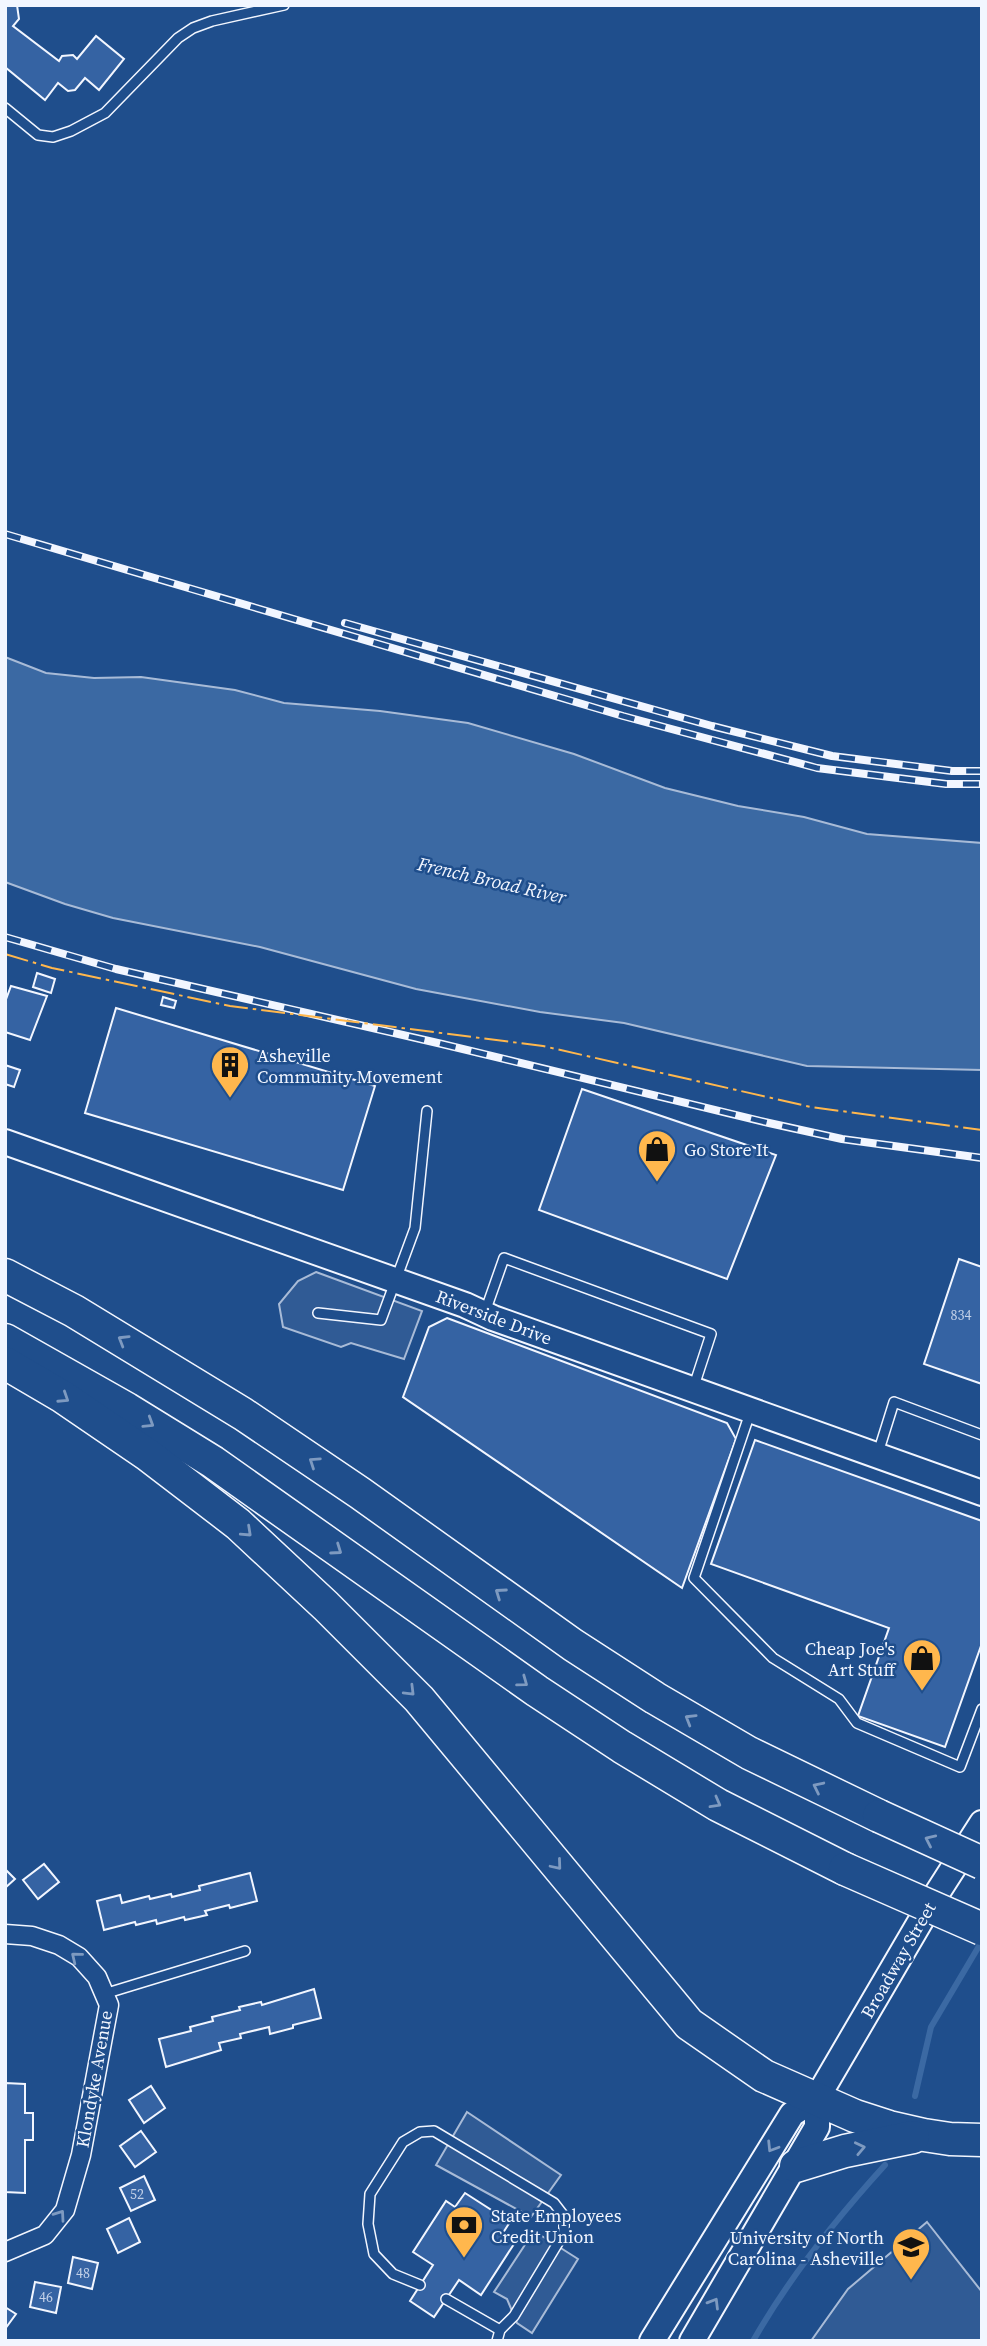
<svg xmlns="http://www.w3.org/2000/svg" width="987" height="2346" font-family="'Source Serif 4',serif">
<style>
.parking{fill:#305b95;stroke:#a8bbd7;stroke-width:2}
.water{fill:#3b69a3;stroke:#a8bbd7;stroke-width:2}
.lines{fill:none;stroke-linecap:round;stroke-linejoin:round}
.stream{stroke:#3b69a3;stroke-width:6}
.building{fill:#3563a3;stroke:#f2f6ff;stroke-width:2}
.service-casing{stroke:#f2f6ff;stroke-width:12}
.minor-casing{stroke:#f2f6ff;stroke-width:21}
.secondary-casing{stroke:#f2f6ff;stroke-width:28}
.motorway-casing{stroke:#f2f6ff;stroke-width:35}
.service{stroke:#1f4e8c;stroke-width:9}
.minor{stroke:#1f4e8c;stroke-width:18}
.secondary{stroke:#1f4e8c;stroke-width:24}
.motorway{stroke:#1f4e8c;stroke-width:32}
.rail-casing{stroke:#f2f6ff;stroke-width:8}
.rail{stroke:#1f4e8c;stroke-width:5;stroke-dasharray:16;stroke-linecap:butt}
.motorway-bridge-casing{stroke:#f2f6ff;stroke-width:35;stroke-linecap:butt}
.motorway-bridge{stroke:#1f4e8c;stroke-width:32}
.power{stroke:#ffb74d;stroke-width:2;stroke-dasharray:24 5 3.5 5;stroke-linecap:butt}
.oneway{stroke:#7e9ac0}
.labels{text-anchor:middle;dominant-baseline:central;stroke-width:5;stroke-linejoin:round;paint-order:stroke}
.number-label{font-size:14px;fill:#c3d1e8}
.poi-label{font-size:18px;fill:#f2f6ff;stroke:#1f4e8c;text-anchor:start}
.street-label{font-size:18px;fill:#f2f6ff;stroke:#1f4e8c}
.water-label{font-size:19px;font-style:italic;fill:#f2f6ff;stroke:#1f4e8c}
</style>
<rect width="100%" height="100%" fill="#1f4e8c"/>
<g class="parking">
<polygon points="316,1272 422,1311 404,1359 351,1343 341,1347 283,1327 279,1304 298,1281"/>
<polygon points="467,2112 561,2175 531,2217 436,2165"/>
<polygon points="927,2222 982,2292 982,2341 811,2341 848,2289"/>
<polygon points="534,2231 578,2259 532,2333 517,2323 507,2299 494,2292"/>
</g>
<polygon class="water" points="5,657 46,673 94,678 141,677 235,690 284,703 380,711 468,723 574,754 665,788 738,806 804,817 867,834 982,843 982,1070 807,1066 624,1023 540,1012 416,989 260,947 113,918 65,904 5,882"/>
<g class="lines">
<g class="stream">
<polyline points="915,2096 931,2027 982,1941"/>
<path d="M753 2341C790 2276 835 2220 885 2165"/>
</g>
</g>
<g class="building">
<polygon points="5,5 17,5 19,19 13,26 59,61 62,56 73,55 77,59 96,36 124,59 99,90 85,78 75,90 68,91 58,83 45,100 5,67"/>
<polygon points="37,973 55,979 51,993 33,987"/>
<polygon points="11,986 47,996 30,1040 5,1032 5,1002"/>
<polygon points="163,997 176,1001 174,1008 161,1005"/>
<polygon points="116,1008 375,1086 343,1190 85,1113"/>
<polygon points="5,1065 20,1070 14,1087 5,1084"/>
<polygon points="582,1089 776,1155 727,1279 539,1210"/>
<polygon points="959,1259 982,1267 982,1384 924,1364"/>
<polygon points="447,1318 727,1423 736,1439 682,1588 403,1397 429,1327"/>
<polygon points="755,1440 982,1521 982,1643 945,1747 858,1716 889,1628 711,1564"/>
<polygon points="44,1864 59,1882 38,1899 23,1880"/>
<polygon points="5,1869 15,1879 5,1888"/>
<polygon points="250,1873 257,1901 230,1908 229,1905 205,1911 207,1915 185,1920 184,1917 157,1924 156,1920 136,1925 135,1922 104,1930 97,1901 120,1895 122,1903 149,1896 150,1899 171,1894 172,1897 200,1890 199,1886"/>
<polygon points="314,1989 321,2018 293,2025 293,2028 270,2034 269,2027 240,2034 241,2038 219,2043 221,2050 166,2067 159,2039 191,2031 190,2027 213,2021 212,2017 240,2010 239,2007 261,2002 262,2005"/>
<polygon points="5,2083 25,2084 25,2113 33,2113 33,2140 25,2140 25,2193 5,2192"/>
<polygon points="151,2086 165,2108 144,2123 129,2100"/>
<polygon points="141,2131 156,2152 135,2167 120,2146"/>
<polygon points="144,2176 155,2200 131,2211 120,2188"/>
<polygon points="465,2193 510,2222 501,2236 514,2244 481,2295 459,2280 434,2317 410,2301 433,2265 413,2252 446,2201 455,2207"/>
<polygon points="129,2218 140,2242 118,2253 107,2229"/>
<polygon points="73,2257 98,2263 92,2289 68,2283"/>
<polygon points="35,2282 61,2287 56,2313 30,2307"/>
<polygon points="5,2307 16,2314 5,2329"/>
</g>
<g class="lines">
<g class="service-casing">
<g id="service">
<polyline points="5,108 38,135 53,137 71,131 105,113 178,38 193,28 212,21 284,5"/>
<polyline points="485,1312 504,1258 711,1334 693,1389"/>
<polyline points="318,1313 381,1320 415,1228 427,1111"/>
<polyline points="750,1413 694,1578 773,1658 839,1699 857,1723 960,1767 982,1709"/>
<polyline points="878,1453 894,1402 982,1435"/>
<polyline points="104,1994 245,1951"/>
<polyline points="420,2285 393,2274 374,2254 368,2224 370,2194 403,2142 420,2132 434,2131 554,2203 564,2216 564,2233 514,2316 500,2330 497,2341"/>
<polyline points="446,2299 500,2330"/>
</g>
</g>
<g class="minor-casing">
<polyline id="minor" points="5,1934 32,1936 59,1945 79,1957 97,1977 109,2005 81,2155 65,2210 45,2235 5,2252"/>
</g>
<g class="secondary-casing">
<g id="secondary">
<polyline points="5,1142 465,1305 493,1318 982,1493"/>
<polyline points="652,2341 792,2114 817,2098 934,1898 982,1823"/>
<polyline points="692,2341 817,2127 817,2098"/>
</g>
</g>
<g class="motorway-casing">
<g id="motorway">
<polyline points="5,1275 74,1311 243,1414 360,1493 573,1645 655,1698 749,1753 879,1816"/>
<polyline points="5,1340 127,1409 213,1462 537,1691 622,1747 718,1805 845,1869"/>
<polyline points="5,1363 63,1397 148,1455 238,1524 326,1606 419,1699 689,2024 764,2076 855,2116 889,2127 924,2135 950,2139 982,2140"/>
<polyline points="796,2166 845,2151 913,2137"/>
</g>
</g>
<use href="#service" class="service"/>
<use href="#minor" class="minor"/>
<use href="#secondary" class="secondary"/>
<use href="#motorway" class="motorway"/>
<g class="rail-casing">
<g id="rail">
<polyline points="5,534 623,716 817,768 946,784 982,784"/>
<polyline points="345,623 712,726 832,756 952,771 982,771"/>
<polyline points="5,937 116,969 442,1044 769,1123 842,1139 982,1158"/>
</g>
</g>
<use href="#rail" class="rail"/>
<g class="motorway-bridge-casing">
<g id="motorway-bridge">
<polyline points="879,1816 982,1863"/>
<polyline points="845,1869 982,1929"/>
</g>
</g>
<use href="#motorway-bridge" class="motorway-bridge"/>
<polyline class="power" points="5,954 52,968 230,1006 543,1046 811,1107 982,1130"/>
</g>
<defs><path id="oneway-chevron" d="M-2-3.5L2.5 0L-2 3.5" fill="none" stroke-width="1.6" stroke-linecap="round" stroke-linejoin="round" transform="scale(1.75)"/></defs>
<g class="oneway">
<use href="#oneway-chevron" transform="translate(123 1340) rotate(-149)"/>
<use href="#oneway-chevron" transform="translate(64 1398) rotate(33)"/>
<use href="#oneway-chevron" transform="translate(149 1423) rotate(32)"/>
<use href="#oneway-chevron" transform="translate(314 1462) rotate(-146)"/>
<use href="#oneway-chevron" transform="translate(247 1532) rotate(43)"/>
<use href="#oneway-chevron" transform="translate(337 1550) rotate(35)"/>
<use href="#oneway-chevron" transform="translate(500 1593) rotate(-145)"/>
<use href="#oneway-chevron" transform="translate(523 1682) rotate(36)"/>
<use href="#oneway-chevron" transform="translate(410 1691) rotate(45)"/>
<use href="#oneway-chevron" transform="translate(690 1719) rotate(-149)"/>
<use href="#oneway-chevron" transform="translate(818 1787) rotate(-154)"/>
<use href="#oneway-chevron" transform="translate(716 1803) rotate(29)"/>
<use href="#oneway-chevron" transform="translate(930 1840) rotate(-155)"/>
<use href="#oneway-chevron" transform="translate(557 1865) rotate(50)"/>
<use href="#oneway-chevron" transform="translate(76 1957) rotate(-141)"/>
<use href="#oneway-chevron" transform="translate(772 2147) rotate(122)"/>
<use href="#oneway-chevron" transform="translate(860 2148) rotate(-12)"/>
<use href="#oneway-chevron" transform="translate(60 2215) rotate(-55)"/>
<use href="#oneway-chevron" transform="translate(714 2303) rotate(-59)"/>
</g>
<defs>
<g id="building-pin" transform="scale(2.0125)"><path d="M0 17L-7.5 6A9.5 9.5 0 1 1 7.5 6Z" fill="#ffb74d" stroke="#1f4e8c"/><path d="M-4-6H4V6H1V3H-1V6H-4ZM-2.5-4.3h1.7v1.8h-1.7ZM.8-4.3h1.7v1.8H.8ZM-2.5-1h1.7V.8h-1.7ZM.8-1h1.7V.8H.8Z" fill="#111"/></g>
<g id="shop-pin" transform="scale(2.0125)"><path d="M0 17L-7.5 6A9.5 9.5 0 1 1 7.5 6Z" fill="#ffb74d" stroke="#1f4e8c"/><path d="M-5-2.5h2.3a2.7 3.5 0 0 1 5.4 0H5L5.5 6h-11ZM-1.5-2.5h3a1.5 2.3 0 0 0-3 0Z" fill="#111"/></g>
<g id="bank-pin" transform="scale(2.0125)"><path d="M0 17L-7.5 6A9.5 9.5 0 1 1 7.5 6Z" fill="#ffb74d" stroke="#1f4e8c"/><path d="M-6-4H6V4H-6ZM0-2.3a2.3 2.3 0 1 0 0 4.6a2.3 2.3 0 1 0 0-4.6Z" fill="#111"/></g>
<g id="university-pin" transform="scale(2.0125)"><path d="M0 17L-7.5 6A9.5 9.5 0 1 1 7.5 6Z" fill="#ffb74d" stroke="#1f4e8c"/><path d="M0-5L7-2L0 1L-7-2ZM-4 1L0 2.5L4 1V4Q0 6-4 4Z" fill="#111"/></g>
</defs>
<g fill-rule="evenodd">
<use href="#building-pin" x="230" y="1065"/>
<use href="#shop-pin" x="657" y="1149"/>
<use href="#shop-pin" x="922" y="1658"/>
<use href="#bank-pin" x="464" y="2225"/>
<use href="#university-pin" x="911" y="2247"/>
</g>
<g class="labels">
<g class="number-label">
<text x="961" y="1315">834</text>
<text x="137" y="2194">52</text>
<text x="83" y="2273">48</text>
<text x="46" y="2297">46</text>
</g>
<g class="poi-label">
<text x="257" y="1055">Asheville<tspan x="257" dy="21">Community Movement</tspan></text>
<text x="684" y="1149">Go Store It</text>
<text x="895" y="1648" text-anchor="end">Cheap Joe's<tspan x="895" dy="21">Art Stuff</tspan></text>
<text x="491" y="2215">State Employees<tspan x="491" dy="21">Credit Union</tspan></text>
<text x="884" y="2237" text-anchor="end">University of North<tspan x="884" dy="21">Carolina - Asheville</tspan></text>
</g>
<g class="street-label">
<text transform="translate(494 1317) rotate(21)">Riverside Drive</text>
<text transform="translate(898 1960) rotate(-60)">Broadway Street</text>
<text transform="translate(94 2079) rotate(-80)">Klondyke Avenue</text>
</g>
<g class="water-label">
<text transform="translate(492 880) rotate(13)">French Broad River</text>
</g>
</g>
<rect width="987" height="2346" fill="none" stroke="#f2f6ff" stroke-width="14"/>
</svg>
